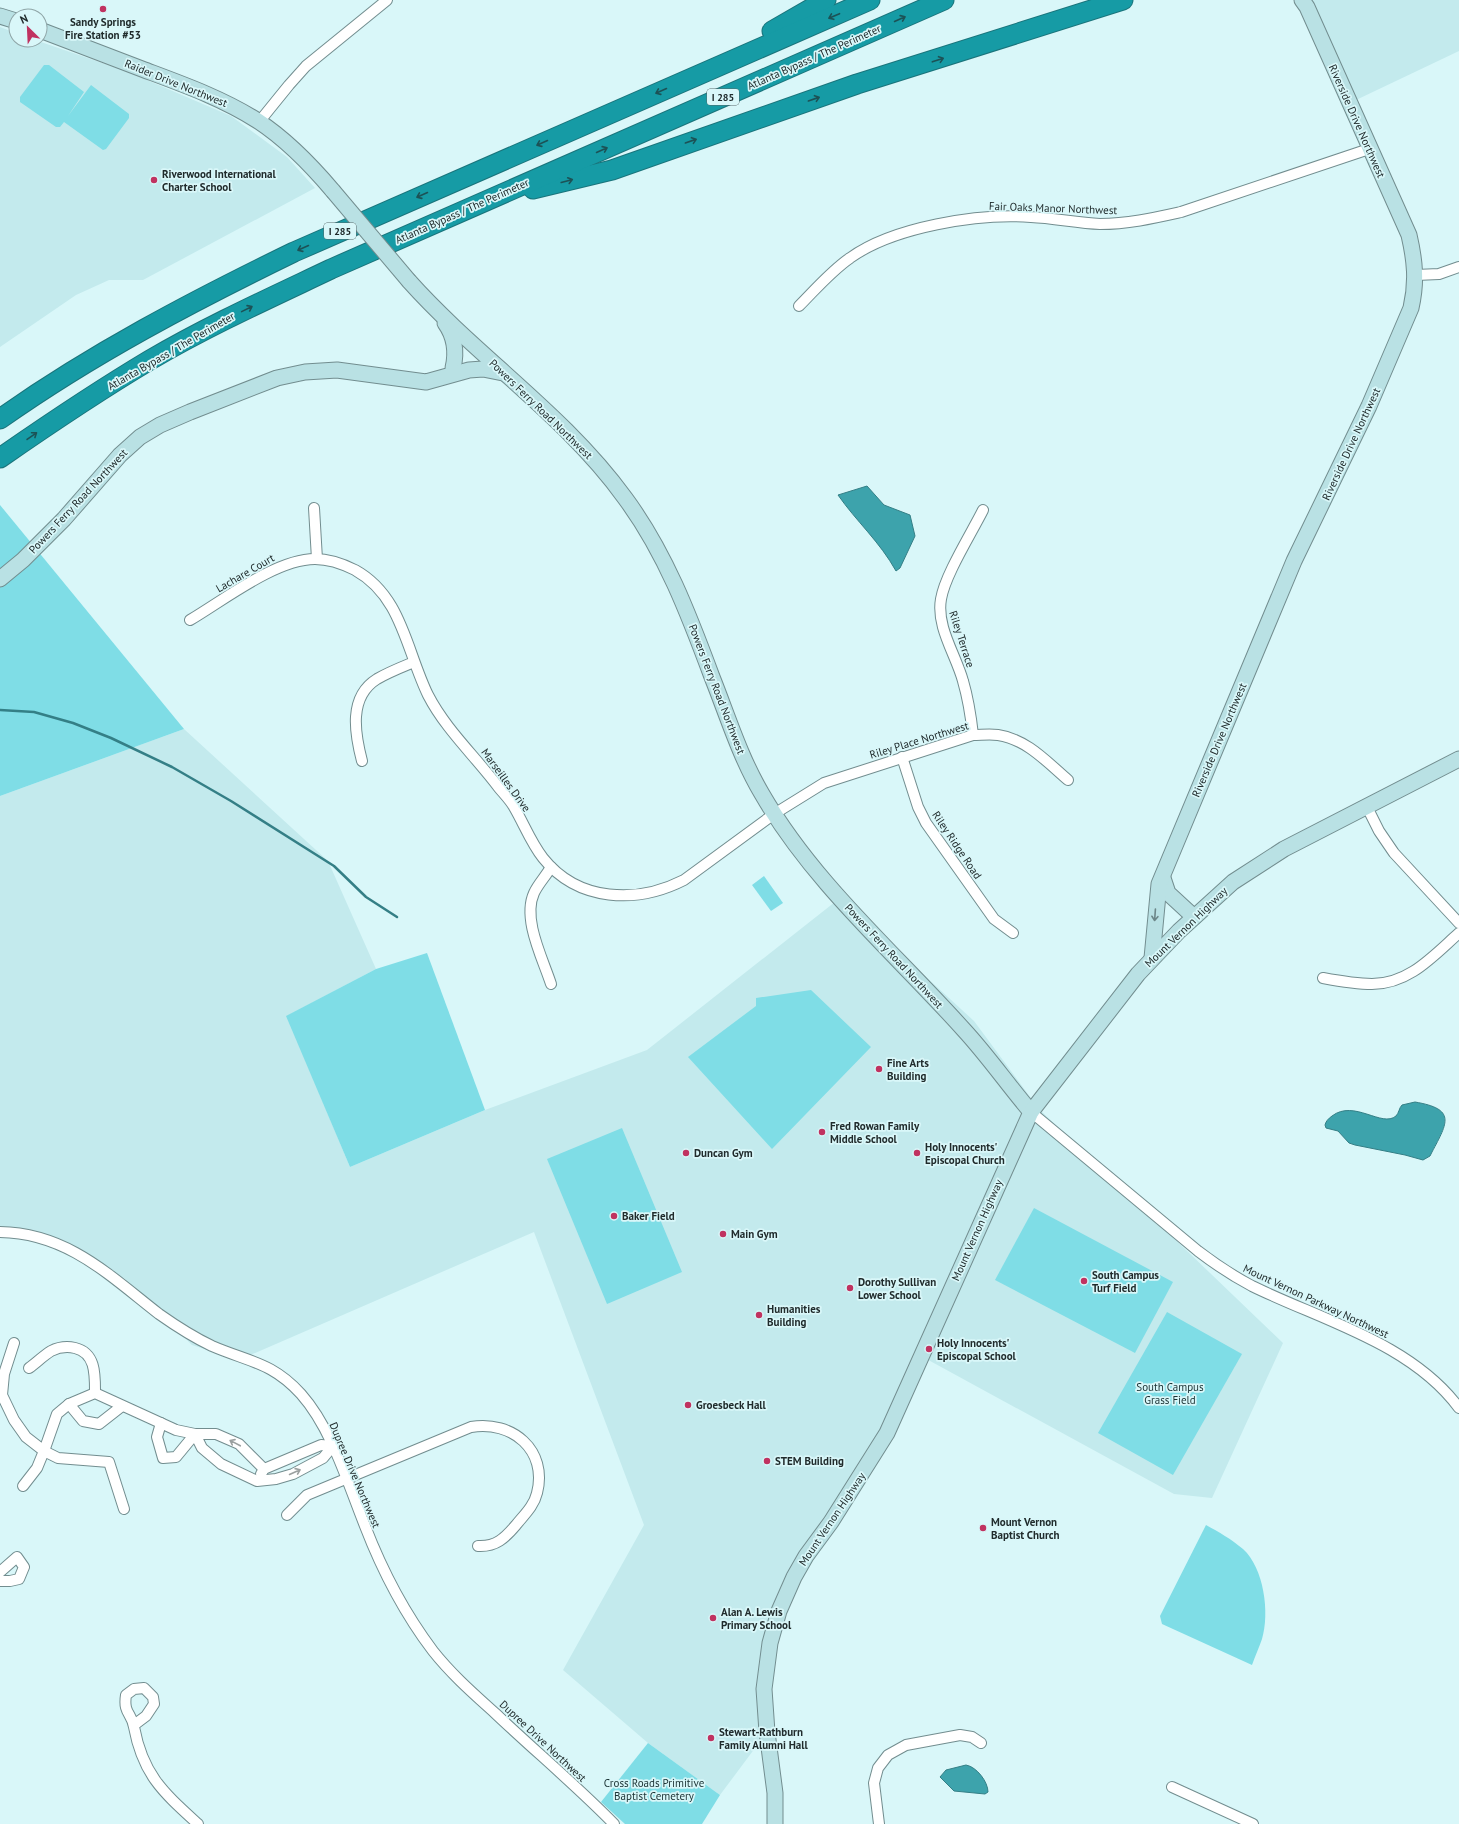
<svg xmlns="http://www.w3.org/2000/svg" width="1459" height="1824" font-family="'PT Sans',sans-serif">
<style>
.built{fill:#c3eaed}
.green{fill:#7fdde6}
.water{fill:#3da3ac;stroke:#347f86}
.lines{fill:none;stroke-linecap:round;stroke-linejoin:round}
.stream{stroke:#347f86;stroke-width:2.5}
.street-casing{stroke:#728d8f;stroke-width:12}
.secondary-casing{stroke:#728d8f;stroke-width:17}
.highway-casing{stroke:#1a747b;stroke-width:21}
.street{stroke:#fff;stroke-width:10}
.secondary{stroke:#b9e1e4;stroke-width:15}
.highway{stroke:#169ba5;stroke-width:19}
.secondary-bridge-casing{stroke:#728d8f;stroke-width:17;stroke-linecap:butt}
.secondary-bridge{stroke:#b9e1e4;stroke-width:15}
.oneway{stroke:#1c5256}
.oneway2{stroke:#6c8688}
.oneway3{stroke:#9ba0a0}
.poi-dot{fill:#c03260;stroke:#d9f7f9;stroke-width:1.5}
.labels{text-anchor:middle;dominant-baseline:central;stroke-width:3.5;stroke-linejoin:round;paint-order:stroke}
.shield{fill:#d9f7f9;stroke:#58686a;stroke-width:1}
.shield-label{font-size:10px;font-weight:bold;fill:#202b2c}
.poi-label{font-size:11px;font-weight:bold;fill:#202b2c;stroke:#d9f7f9;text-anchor:start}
.street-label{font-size:11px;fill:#202b2c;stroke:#d9f7f9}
.park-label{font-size:11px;fill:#1a3133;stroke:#d9f7f9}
</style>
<rect width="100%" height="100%" fill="#d9f7f9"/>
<g class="built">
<polygon points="1306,0 1459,0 1459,51 1356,100"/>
<polygon points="0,27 16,33 16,40 35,40 126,71 231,116 287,157 315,188 143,280 109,280 76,295 0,347"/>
<polygon points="184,729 328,861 376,969 287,1016 350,1167 485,1110 647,1050 840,898 974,1021 1039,1109 1283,1343 1212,1498 1174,1494 921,1356 831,1522 779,1591 765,1662 767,1732 720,1795 648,1743 563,1670 644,1525 534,1232 239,1360 192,1345 124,1278 74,1255 0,1226 0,796"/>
</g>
<g class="green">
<polygon points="44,65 49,65 84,92 68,116 91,85 129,114 129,118 106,149 103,150 64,122 60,127 56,127 20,102 20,97"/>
<polygon points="0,505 184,729 0,796"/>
<polygon points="764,876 783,903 771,911 752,885"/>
<polygon points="427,953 485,1110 350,1167 286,1016 376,969"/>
<polygon points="811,990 871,1047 772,1149 688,1057 756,1006 756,998"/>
<polygon points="622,1128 682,1272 607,1304 547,1159"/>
<polygon points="1034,1208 1173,1282 1135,1353 995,1280"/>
<polygon points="1167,1312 1242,1354 1173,1475 1098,1433"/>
<path d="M1206 1525C1219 1532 1231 1539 1243 1549 1264 1568 1270 1613 1262 1639 1259 1648 1255 1656 1252 1665L1162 1624 1160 1616Z"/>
<polygon points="648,1743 720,1795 702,1824 625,1824 601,1802"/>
</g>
<g class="water">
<path d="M867 486 884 505 910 515 915 536 900 568 896 571C880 542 856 521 838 495Z"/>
<path d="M1415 1102C1456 1109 1448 1122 1432 1152L1430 1156 1423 1160 1405 1155 1355 1145 1349 1143 1338 1131 1326 1128 1325 1125C1326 1121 1328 1119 1332 1116 1354 1099 1382 1128 1396 1116 1399 1113 1399 1108 1402 1105Z"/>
<path d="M966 1765C977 1767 988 1782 988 1792L985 1794 954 1791 940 1777 946 1770Z"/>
</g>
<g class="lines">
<polyline class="stream" points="0,710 34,712 73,723 111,738 172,767 231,801 334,866 366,897 397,917"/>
<g class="street-casing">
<g id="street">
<polyline points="259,122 289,85 306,66 387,0"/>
<polyline points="1416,275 1439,274 1459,267"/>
<path d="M799 306C815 290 831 271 850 258 893 227 978 213 1031 217 1054 218 1077 223 1100 224 1128 224 1154 218 1181 212L1369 149"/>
<polyline points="314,508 317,559"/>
<path d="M190 620C224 600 276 559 315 559 328 559 343 564 355 570 402 596 406 650 428 695 446 730 476 757 499 788 504 794 510 800 514 807 524 824 531 843 543 858 578 902 637 904 684 880L774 814 824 783 973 735C981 735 990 734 998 735 1026 739 1046 761 1068 780"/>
<path d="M973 735C971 717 968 698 963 681 956 655 936 627 941 599 945 575 971 534 983 510"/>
<polyline points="902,757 918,807 926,823 994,919 1013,933"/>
<path d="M362 761C355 734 348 697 377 679 389 672 402 667 414 662"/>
<polyline points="1367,807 1379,831 1394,853 1459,923"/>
<path d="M1323 978C1339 981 1355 984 1372 984 1409 984 1433 956 1459 933"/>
<path d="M551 984C543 959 522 919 534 893 538 884 546 876 551 867"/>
<path d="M1031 1112 1198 1251C1215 1264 1233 1276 1252 1286 1321 1320 1411 1343 1459 1408"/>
<path d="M0 1232C67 1233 109 1275 159 1314 176 1326 193 1337 212 1346 249 1362 272 1362 301 1394 332 1429 348 1484 365 1526 382 1570 405 1614 433 1651 452 1675 474 1694 496 1714 535 1751 577 1786 614 1824"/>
<polyline points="14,1343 4,1374 2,1395 14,1420 26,1437 44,1451 57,1414 69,1404 95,1393 176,1430 195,1434 216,1434 239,1444 264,1469"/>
<path d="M29 1368C36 1363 43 1356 51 1351 59 1347 66 1346 75 1348 96 1353 95 1375 95 1393"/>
<polyline points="69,1404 83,1421 99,1424 122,1406"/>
<polyline points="161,1423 157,1437 163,1458 176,1457 195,1434"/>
<polyline points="195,1434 202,1448 221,1464 257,1481 276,1479 293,1474 323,1458 333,1446"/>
<polyline points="261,1474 264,1469 321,1445 333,1446"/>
<polyline points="23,1486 37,1468 44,1451 58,1458 109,1462 124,1509"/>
<path d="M287 1515 307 1495 471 1427C512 1420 548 1450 537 1493 534 1506 524 1515 516 1525 505 1538 496 1547 478 1546"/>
<polyline points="0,1572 17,1557 24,1567 19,1579 10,1581 0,1581"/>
<path d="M134 1725 146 1716 154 1704 153 1697 144 1688 134 1689 126 1695C123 1714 132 1713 134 1727 143 1775 163 1792 198 1824"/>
<polyline points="1172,1787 1253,1824"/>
<polyline points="879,1824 874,1783 878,1768 888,1755 906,1745 960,1735 972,1737 981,1743"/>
</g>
</g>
<g class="secondary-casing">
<g id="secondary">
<polyline points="0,16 16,21"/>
<path d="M40 30C74 43 108 56 142 69 182 84 222 98 258 121 287 140 311 165 333 191"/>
<path d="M409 281C477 357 565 415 625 498 665 552 689 615 712 677 728 717 740 757 762 794 814 884 895 953 964 1030 988 1056 1008 1085 1031 1112"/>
<path d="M445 323C455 337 457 351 453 368"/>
<polyline points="0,579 23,560 64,519 120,455 140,437 160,425 190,412 277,378 305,372 337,370 426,382 469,370 483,369 503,373"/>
<polyline points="1163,878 1168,893 1194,917"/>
<path d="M1152 958 1159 884 1294 561 1369 406 1411 308C1417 282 1415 261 1409 235L1307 7 1302 0"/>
<polyline points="775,1824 775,1793 767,1732 764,1689 770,1643 779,1611 794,1577 806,1556 831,1522 887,1433 1031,1112 1138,974 1179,931 1233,882 1284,849 1459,759"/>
</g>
</g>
<g class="highway-casing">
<g id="highway">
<polyline points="772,31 826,0"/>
<polyline points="533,189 612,170 857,84 1123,0"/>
<path d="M0 419C92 354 193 301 294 252L870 0"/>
<path d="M0 458C49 424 98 391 150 360 208 326 270 298 331 269L944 0"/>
</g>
</g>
<use href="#street" class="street"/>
<use href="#secondary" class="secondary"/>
<use href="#highway" class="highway"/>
<g class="secondary-bridge-casing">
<polyline id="secondary-bridge" points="333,191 409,281"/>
</g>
<use href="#secondary-bridge" class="secondary-bridge"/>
</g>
<defs><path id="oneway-shaft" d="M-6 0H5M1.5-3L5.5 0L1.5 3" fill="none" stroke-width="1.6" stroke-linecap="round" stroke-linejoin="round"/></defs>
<g class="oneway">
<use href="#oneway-shaft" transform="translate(834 16) rotate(157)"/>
<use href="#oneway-shaft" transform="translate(900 19) rotate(-24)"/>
<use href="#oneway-shaft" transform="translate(938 60) rotate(-18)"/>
<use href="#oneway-shaft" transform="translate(661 91) rotate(156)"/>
<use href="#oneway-shaft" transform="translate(814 99) rotate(-19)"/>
<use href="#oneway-shaft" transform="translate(691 141) rotate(-19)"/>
<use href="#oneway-shaft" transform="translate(542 143) rotate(156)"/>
<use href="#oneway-shaft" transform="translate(602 150) rotate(-24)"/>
<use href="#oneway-shaft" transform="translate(567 181) rotate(-15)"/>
<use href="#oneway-shaft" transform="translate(422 195) rotate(156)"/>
<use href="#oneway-shaft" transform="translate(303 248) rotate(156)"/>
<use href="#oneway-shaft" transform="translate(247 309) rotate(-26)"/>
<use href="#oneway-shaft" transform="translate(32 436) rotate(-35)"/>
</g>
<use class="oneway2" href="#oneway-shaft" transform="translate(1155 915) rotate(94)"/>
<g class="oneway3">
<use href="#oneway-shaft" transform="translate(235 1443) rotate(-152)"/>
<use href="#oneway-shaft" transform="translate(295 1472) rotate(-24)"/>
</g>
<g class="poi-dot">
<circle cx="103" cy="9" r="4"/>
<circle cx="154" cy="180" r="4"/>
<circle cx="879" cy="1069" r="4"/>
<circle cx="822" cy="1132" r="4"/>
<circle cx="686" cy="1153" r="4"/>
<circle cx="917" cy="1153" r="4"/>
<circle cx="614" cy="1216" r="4"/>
<circle cx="723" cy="1234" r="4"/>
<circle cx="1084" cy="1281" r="4"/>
<circle cx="850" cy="1288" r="4"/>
<circle cx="759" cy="1315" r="4"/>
<circle cx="929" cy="1349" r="4"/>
<circle cx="688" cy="1405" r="4"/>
<circle cx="767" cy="1461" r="4"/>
<circle cx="983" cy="1528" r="4"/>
<circle cx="713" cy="1618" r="4"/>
<circle cx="711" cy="1738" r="4"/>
</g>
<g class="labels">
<g class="shield">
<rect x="707" y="89" width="32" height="16" rx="3"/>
<rect x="324" y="223" width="32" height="16" rx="3"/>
</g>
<g class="shield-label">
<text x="723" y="97">I 285</text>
<text x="340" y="231">I 285</text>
</g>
<g class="poi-label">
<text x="103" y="22" text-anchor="middle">Sandy Springs<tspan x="103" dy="13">Fire Station #53</tspan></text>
<text x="162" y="174">Riverwood International<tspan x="162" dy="13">Charter School</tspan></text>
<text x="887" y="1063">Fine Arts<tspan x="887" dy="13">Building</tspan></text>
<text x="830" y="1126">Fred Rowan Family<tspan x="830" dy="13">Middle School</tspan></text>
<text x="925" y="1147">Holy Innocents'<tspan x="925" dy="13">Episcopal Church</tspan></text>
<text x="694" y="1153">Duncan Gym</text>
<text x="622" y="1216">Baker Field</text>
<text x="731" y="1234">Main Gym</text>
<text x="1092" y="1275">South Campus<tspan x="1092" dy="13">Turf Field</tspan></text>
<text x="858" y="1282">Dorothy Sullivan<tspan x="858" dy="13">Lower School</tspan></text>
<text x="767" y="1309">Humanities<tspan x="767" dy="13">Building</tspan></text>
<text x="937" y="1343">Holy Innocents'<tspan x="937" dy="13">Episcopal School</tspan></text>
<text x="696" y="1405">Groesbeck Hall</text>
<text x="775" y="1461">STEM Building</text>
<text x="991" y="1522">Mount Vernon<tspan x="991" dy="13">Baptist Church</tspan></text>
<text x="721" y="1612">Alan A. Lewis<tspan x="721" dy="13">Primary School</tspan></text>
<text x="719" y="1732">Stewart-Rathburn<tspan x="719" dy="13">Family Alumni Hall</tspan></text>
</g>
<g class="street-label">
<text transform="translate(814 57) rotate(-24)">Atlanta Bypass / The Perimeter</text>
<text transform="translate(176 83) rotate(22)">Raider Drive Northwest</text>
<text transform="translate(1357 121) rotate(66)">Riverside Drive Northwest</text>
<text transform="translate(1053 208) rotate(2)">Fair Oaks Manor Northwest</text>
<text transform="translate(462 211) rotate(-24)">Atlanta Bypass / The Perimeter</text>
<text transform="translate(171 351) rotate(-30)">Atlanta Bypass / The Perimeter</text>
<text transform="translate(541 409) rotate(44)">Powers Ferry Road Northwest</text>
<text transform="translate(1351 444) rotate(-65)">Riverside Drive Northwest</text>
<text transform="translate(78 501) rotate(-47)">Powers Ferry Road Northwest</text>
<text transform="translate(245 573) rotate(-30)">Lachare Court</text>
<text transform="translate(962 639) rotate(72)">Riley Terrace</text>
<text transform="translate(717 689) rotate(69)">Powers Ferry Road Northwest</text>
<text transform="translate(919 740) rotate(-17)">Riley Place Northwest</text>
<text transform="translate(1219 740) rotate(-67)">Riverside Drive Northwest</text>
<text transform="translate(506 780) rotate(54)">Marseilles Drive</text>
<text transform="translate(957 845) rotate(56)">Riley Ridge Road</text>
<text transform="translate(1186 927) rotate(-44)">Mount Vernon Highway</text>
<text transform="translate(894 956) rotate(47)">Powers Ferry Road Northwest</text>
<text transform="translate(977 1230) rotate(-66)">Mount Vernon Highway</text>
<text transform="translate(1316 1301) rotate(25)">Mount Vernon Parkway Northwest</text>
<text transform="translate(355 1475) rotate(67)">Dupree Drive Northwest</text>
<text transform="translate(832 1519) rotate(-56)">Mount Vernon Highway</text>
<text transform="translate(543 1741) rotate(43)">Dupree Drive Northwest</text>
</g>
<g class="park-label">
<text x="1170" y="1387">South Campus<tspan x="1170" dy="13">Grass Field</tspan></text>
<text x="654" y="1783">Cross Roads Primitive<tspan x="654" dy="13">Baptist Cemetery</tspan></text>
</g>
</g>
<g transform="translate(28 28) rotate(336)"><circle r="19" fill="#d9f7f9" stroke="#8fa5a7"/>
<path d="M0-3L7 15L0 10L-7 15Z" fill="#c03260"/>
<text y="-6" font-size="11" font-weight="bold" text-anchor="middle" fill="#202b2c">N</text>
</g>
</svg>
